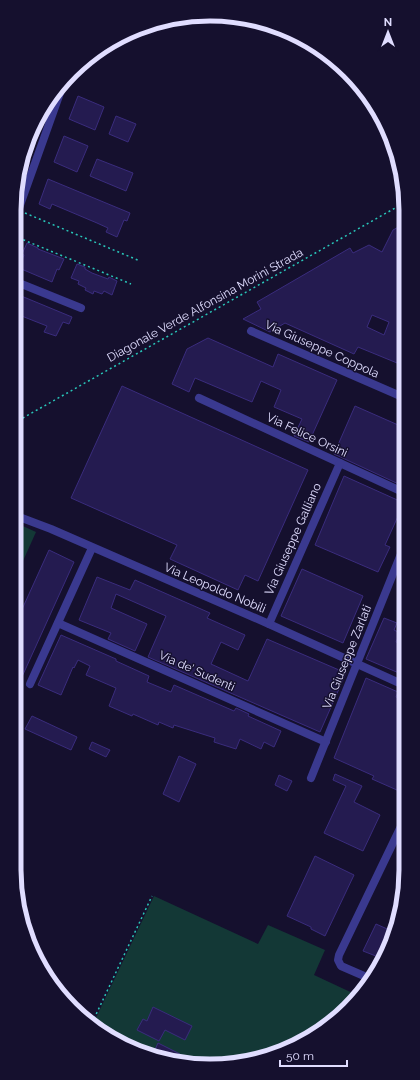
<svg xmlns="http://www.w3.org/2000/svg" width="420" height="1080" font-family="Raleway,sans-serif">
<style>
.green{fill:#133836}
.building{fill:#241b50;stroke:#3a2c7d;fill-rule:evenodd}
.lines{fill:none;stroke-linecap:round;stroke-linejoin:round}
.path{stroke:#29c6b9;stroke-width:1.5;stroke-dasharray:2 3;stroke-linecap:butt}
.street{stroke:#3a398f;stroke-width:8}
.labels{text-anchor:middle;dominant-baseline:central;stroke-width:3;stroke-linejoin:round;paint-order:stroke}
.street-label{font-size:12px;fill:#e0ddff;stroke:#15102e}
.rim{fill:none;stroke:#e0ddff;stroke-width:5}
</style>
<rect width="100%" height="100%" fill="#15102e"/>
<g class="green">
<polygon points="14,522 36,532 14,581"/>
<polygon points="154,896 258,944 268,925 325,950 314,975 359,996 319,1033 248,1062 184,1064 112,1040 93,1024"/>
</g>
<g class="building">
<polygon points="78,96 104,107 95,130 69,119"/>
<polygon points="116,116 136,124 128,142 109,134"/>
<polygon points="64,136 88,146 77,172 54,162"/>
<polygon points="97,159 133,173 126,191 90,176"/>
<polygon points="48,179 130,213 127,221 124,220 117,237 106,232 108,228 97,223 52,204 50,209 39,204"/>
<path d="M404 224 405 359 402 365 358 347 354 354 285 323 270 332 243 319 261 309 257 302 350 248 353 253 369 245 382 252 393 230ZM372 315 389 322 384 335 367 327Z"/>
<polygon points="27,243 38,248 38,249 64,259 59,270 57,269 52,282 19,268 24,255 22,254"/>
<polygon points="77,264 85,267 85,269 92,273 108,279 109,277 117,281 112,295 104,291 102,294 94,291 93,294 85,290 86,288 78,284 79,281 71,278"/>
<polygon points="14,293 72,317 69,324 63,322 56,336 44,332 47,326 14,313"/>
<polygon points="208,338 273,367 278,354 337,380 309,442 294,436 302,419 274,407 281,390 261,381 252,402 195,378 189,392 172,384 187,349"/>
<polygon points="122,386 308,470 258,581 245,575 238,590 170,559 177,545 71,498"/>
<polygon points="355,406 405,428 405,487 334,454"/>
<polygon points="344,476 404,503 385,545 390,547 378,572 315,545"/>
<polygon points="49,550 74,562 21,679 14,676 14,627"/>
<polygon points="302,569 363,596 343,643 281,616"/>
<polygon points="97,577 130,590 135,580 210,613 207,618 245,635 238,650 221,642 211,664 248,681 267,639 346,673 320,732 148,657 166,616 116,594 111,608 147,624 135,651 108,639 111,633 79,620"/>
<polygon points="384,618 397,623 394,630 400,633 396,642 405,646 406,676 366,659"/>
<polygon points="61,635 116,659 116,661 149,676 147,682 171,692 174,685 234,711 236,708 249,714 248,716 281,731 274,747 264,742 261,749 240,739 236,749 214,742 215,738 174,725 173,728 159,722 158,725 133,714 132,716 109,706 116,688 86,675 90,666 78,660 74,668 73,667 61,695 38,685"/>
<polygon points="366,678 398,692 396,697 406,701 406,794 372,779 374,776 334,758"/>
<polygon points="32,716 77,737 71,750 25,729"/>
<polygon points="92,742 110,750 106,757 89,749"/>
<polygon points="179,756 196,764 179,802 163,794"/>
<polygon points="335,774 362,786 354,802 380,815 363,851 324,833 346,786 333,780"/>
<polygon points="279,775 292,781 287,791 275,785"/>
<polygon points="315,856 354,875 325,936 311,929 311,927 287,916"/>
<polygon points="376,924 394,932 381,958 363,951"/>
<polygon points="153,1007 192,1026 185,1040 165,1030 159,1041 137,1030 143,1019 147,1021"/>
<polygon points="158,1043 180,1054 176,1061 153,1054"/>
</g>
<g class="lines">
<g class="path">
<polyline points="25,213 140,261"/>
<polyline points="14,236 131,284"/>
<polyline points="14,423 404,203"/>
<polyline points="92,1023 152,896"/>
</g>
<g class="street">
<polyline points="14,222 64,82"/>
<polyline points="14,281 81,308"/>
<polyline points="251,331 405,398"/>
<polyline points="199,398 405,493"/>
<polyline points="14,515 51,529 269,624 406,686"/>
<polyline points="58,623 326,742"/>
<polyline points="269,624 340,463"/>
<polyline points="30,684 92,548"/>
<polyline points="311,778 405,544"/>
<polyline points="371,979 341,966 338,960 339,955 406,816"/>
</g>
</g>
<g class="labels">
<g class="street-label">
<text transform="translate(205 305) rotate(-29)">Diagonale Verde Alfonsina Morini Strada</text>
<text transform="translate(322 349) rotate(24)">Via Giuseppe Coppola</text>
<text transform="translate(307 435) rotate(25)">Via Felice Orsini</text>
<text transform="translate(293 539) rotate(-66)">Via Giuseppe Galliano</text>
<text transform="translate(215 588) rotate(23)">Via Leopoldo Nobili</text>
<text transform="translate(347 657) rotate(-68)">Via Giuseppe Zarlati</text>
<text transform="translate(197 671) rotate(24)">Via de’ Sudenti</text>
</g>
</g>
<path d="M0 0H420V1080H0ZM210 21H210A189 189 0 0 1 399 210V870A189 189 0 0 1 210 1059H210A189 189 0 0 1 21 870V210A189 189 0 0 1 210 21Z" fill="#15102e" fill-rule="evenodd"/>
<path class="rim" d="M210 21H210A189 189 0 0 1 399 210V870A189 189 0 0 1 210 1059H210A189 189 0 0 1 21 870V210A189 189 0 0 1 210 21Z"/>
<g transform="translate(388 32)" stroke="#15102e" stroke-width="3" paint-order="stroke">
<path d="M0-3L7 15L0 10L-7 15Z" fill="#e0ddff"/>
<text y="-6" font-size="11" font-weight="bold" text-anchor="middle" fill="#e0ddff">N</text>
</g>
<path d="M280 1060v6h67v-6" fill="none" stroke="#e0ddff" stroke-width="2"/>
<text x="286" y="1060" font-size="12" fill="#e0ddff" stroke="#15102e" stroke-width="3" paint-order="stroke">50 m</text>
</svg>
